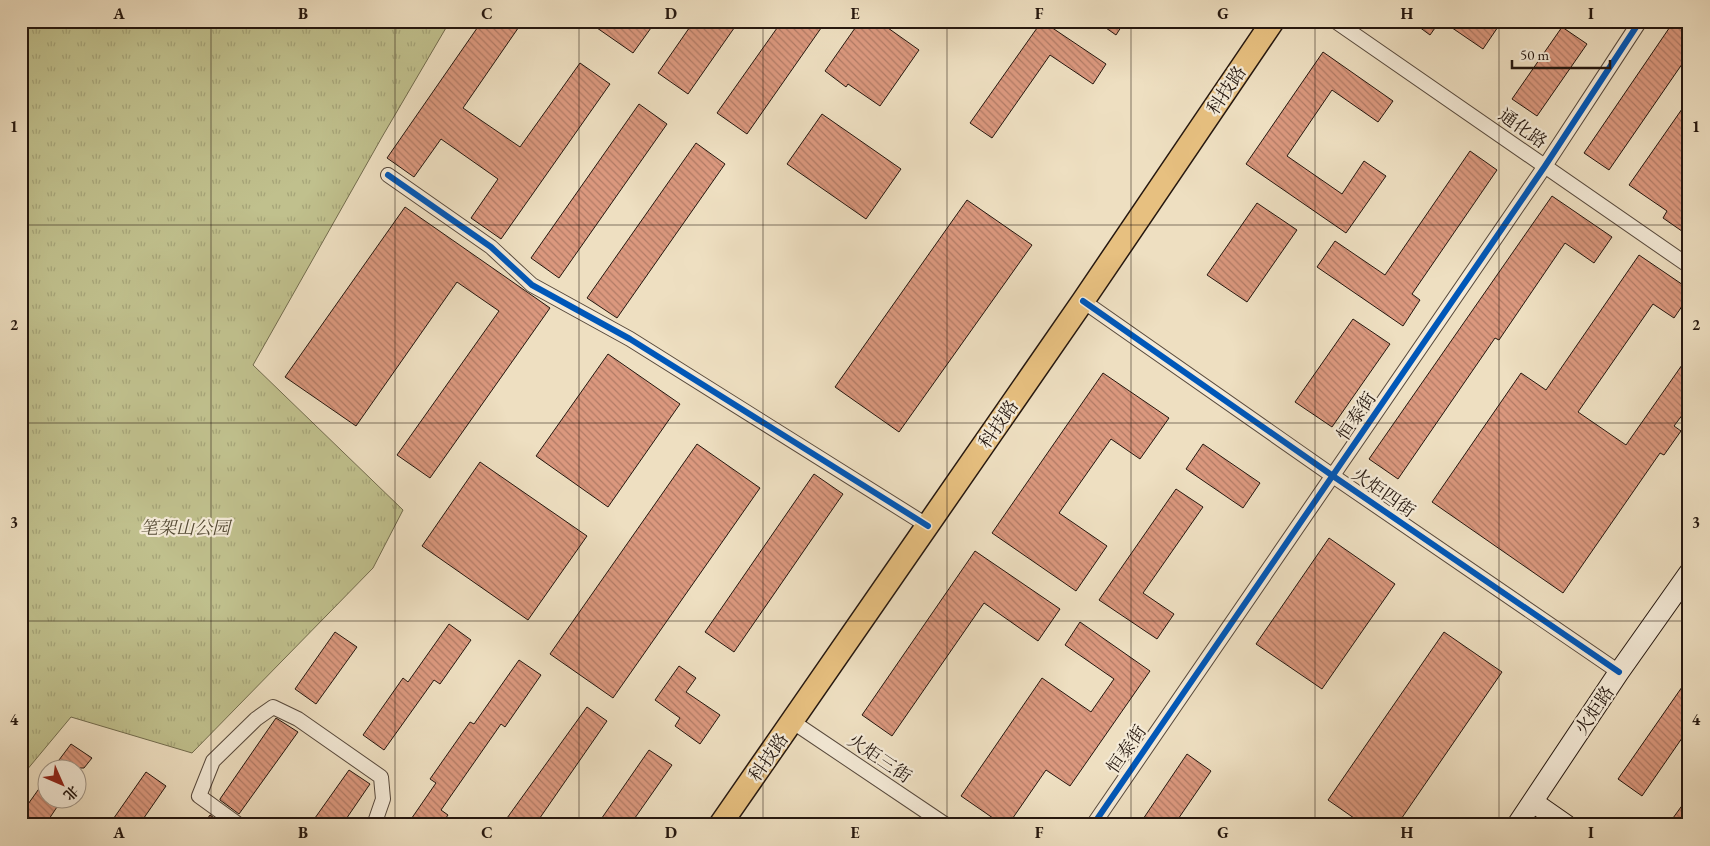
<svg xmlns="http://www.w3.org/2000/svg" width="1710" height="846" font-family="'EB Garamond','Noto Serif SC',serif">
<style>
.park{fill:url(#park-tufts);stroke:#726c4e}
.building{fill:url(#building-back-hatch);stroke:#25170f}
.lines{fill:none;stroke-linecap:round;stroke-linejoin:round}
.street-casing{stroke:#57493c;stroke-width:16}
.secondary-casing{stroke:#25170f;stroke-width:22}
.primary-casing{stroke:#25170f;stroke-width:25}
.street{stroke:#f4ead7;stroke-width:14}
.secondary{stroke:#f4ead7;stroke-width:20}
.primary{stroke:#e7c080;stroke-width:22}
.cycleway-casing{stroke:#f4ead7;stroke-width:9}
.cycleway{stroke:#0057b8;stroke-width:6}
.grid{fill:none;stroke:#25170f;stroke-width:1;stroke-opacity:0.55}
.labels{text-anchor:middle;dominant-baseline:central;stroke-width:4.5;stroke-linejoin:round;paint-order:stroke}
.street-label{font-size:18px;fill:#25170f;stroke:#f4ead7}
.park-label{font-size:18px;font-style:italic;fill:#544a35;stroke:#f4ead7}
.neatline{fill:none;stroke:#25170f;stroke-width:2}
.grid-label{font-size:16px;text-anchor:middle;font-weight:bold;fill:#25170f}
</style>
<defs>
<pattern id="park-tufts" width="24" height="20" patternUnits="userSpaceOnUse" patternTransform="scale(1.25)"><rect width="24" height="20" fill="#c0c08d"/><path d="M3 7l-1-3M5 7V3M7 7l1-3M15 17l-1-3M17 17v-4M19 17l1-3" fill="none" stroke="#a5a478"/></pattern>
<pattern id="building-back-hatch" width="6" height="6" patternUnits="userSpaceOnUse" patternTransform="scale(1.25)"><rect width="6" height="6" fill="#db987e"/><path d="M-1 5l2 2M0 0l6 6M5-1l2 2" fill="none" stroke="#b17b66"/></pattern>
</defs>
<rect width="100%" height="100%" fill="#eedfc1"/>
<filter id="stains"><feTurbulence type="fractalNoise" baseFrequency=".004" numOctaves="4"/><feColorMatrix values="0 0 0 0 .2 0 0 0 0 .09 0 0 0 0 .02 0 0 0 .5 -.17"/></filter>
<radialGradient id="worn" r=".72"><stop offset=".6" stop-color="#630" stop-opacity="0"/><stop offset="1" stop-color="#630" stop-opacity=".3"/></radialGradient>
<polygon class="park" points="21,21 450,21 382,137 253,365 403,510 373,568 192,753 71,717 21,777"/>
<g class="building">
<polygon points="482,21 523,21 463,108 520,147 580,63 610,84 501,239 471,218 498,179 441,139 414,177 387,158"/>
<polygon points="587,21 656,21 633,53"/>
<polygon points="694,21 739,21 688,94 658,73"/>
<polygon points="782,21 826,21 747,134 717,113"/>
<polygon points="860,21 892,21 888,28 919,50 880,106 848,84 846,87 825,71"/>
<polygon points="1042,21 1106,64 1093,84 1050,55 992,138 970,123"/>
<polygon points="1096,21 1125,21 1116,35"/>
<polygon points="1411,21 1440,21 1430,35"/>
<polygon points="1442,21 1502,21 1483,49"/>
<polygon points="1674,21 1683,21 1689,25 1689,54 1609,170 1584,153"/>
<polygon points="1562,27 1587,44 1537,116 1512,99"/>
<polygon points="1323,52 1393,101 1378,122 1332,90 1287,156 1342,194 1364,161 1386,176 1346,233 1246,164"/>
<polygon points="1689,99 1689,236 1663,218 1667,211 1629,185"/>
<polygon points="639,104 667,124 559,278 531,258"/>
<polygon points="822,114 901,169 866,219 787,164"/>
<polygon points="696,143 725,164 617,318 587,298"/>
<polygon points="1470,151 1497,170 1412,294 1420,300 1403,326 1317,267 1335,241 1385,275"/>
<polygon points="1552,196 1612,237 1594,263 1565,243 1499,340 1495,338 1398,479 1369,459"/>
<polygon points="967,200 1032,245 899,432 835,387"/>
<polygon points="1257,203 1297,230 1247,302 1207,275"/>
<polygon points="405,207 550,308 430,478 397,455 499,311 457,282 356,426 285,377"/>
<polygon points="1639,255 1689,289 1689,296 1674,318 1653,304 1578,412 1626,445 1689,355 1689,406 1674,426 1681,431 1664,455 1660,453 1563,593 1432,502 1521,373 1546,390"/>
<polygon points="1353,319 1390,344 1332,427 1295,402"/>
<polygon points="608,354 680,404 608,507 536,456"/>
<polygon points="1103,373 1169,418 1140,459 1111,439 1059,513 1107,546 1076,591 992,533"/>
<polygon points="697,444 760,488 613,698 550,654"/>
<polygon points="1203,444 1260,483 1243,508 1186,469"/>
<polygon points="480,462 587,536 528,620 422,546"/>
<polygon points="814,474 843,494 734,652 705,632"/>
<polygon points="1176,489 1203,507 1143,593 1174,614 1157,639 1099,600"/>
<polygon points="1329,538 1395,584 1322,689 1256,644"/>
<polygon points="975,551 1060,609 1038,641 984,603 892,736 862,715"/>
<polygon points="1080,622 1150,671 1070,786 1046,770 1008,825 1003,825 961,796 1042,678 1091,712 1114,679 1065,645"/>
<polygon points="449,624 471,640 440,684 434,680 384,750 363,735 403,678 408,682"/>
<polygon points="335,632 357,647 316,704 295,689"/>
<polygon points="1444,632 1502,672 1397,825 1364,825 1328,800"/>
<polygon points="519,660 541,675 505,727 501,724 441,810 448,815 441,825 407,825 436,783 430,779 470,722 474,724"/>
<polygon points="679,666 696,678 686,692 720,715 700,744 675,726 680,718 655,700"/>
<polygon points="1689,677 1689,728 1642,796 1618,779"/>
<polygon points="587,707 607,721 535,825 502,825"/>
<polygon points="276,718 298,732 239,814 220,800 220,799"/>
<polygon points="71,744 92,758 84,768 53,768"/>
<polygon points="649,750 672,765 630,825 597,825"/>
<polygon points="1187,754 1211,771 1174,825 1139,825"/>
<polygon points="349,770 370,784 342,825 310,825"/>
<polygon points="146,772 166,786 139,825 109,825"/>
<polygon points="48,776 48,798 63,798 45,825 21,825 21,814"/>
<polygon points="1689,796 1689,825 1683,825 1673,818"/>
<polygon points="210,815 224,825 203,825"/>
</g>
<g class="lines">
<g class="street-casing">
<g id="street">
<polyline points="1335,21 1689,266"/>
<polyline points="388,175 491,247 532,285 630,339 928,526"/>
<polyline points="1083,301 1333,476 1619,672"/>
<polyline points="793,722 946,825"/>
<polyline points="239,825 199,796 213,761 256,719 273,707 298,719 381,777 383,799 374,825"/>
<polyline points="1093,825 1545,166 1640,21"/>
</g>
</g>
<g class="secondary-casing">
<g id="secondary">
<polyline points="1533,802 1566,825"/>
<polyline points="1517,825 1619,672 1689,573"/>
</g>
</g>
<g class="primary-casing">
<polyline id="primary" points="720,825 1083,301 1273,21"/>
</g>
<use href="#street" class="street"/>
<use href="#secondary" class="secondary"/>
<use href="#primary" class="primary"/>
<g class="cycleway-casing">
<g id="cycleway">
<polyline points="388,175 491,247 532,285 630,339 928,526"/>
<polyline points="1083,301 1333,476 1619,672"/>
<polyline points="1093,825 1545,166 1640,21"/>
</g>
</g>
<use href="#cycleway" class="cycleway"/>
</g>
<path class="grid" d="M211 21V825M395 21V825M579 21V825M763 21V825M947 21V825M1131 21V825M1315 21V825M1499 21V825M21 225H1689M21 423H1689M21 621H1689"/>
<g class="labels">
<g class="street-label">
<text transform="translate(1226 90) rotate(-56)">科技路</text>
<text transform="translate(1523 128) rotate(35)">通化路</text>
<text transform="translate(1356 416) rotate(-56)">恒泰街</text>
<text transform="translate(998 424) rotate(-55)">科技路</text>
<text transform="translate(1384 492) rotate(35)">火炬四街</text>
<text transform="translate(1594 710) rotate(-56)">火炬路</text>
<text transform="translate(1126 749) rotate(-55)">恒泰街</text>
<text transform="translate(768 757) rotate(-55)">科技路</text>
<text transform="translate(880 758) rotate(34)">火炬三街</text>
</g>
<g class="park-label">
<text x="185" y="527">笔架山公园</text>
</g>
</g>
<rect width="1710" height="846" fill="none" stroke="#eedfc1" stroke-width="55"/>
<g transform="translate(62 784) rotate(135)"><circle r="24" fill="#f4ead7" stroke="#a19687"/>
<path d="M0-4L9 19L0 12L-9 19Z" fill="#8f2418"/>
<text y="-8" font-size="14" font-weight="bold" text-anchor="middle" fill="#25170f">北</text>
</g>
<path d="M1512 60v8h98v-8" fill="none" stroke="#25170f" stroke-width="2.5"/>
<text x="1520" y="60" font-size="15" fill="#25170f" stroke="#f4ead7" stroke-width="4" paint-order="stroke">50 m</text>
<rect x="28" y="28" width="1654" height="790" class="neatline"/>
<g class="grid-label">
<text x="119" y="19">A</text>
<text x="303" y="19">B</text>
<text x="487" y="19">C</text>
<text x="671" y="19">D</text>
<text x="855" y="19">E</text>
<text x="1039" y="19">F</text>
<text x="1223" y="19">G</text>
<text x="1407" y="19">H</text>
<text x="1591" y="19">I</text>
<text x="14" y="132">1</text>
<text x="1696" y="132">1</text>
<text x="14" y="330">2</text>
<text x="1696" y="330">2</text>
<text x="14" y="528">3</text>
<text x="1696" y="528">3</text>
<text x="14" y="725">4</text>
<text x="1696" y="725">4</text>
<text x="119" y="838">A</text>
<text x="303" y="838">B</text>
<text x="487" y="838">C</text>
<text x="671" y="838">D</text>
<text x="855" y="838">E</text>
<text x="1039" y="838">F</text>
<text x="1223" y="838">G</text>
<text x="1407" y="838">H</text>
<text x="1591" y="838">I</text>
</g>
<rect width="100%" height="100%" filter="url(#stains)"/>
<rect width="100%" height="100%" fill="url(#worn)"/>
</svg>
